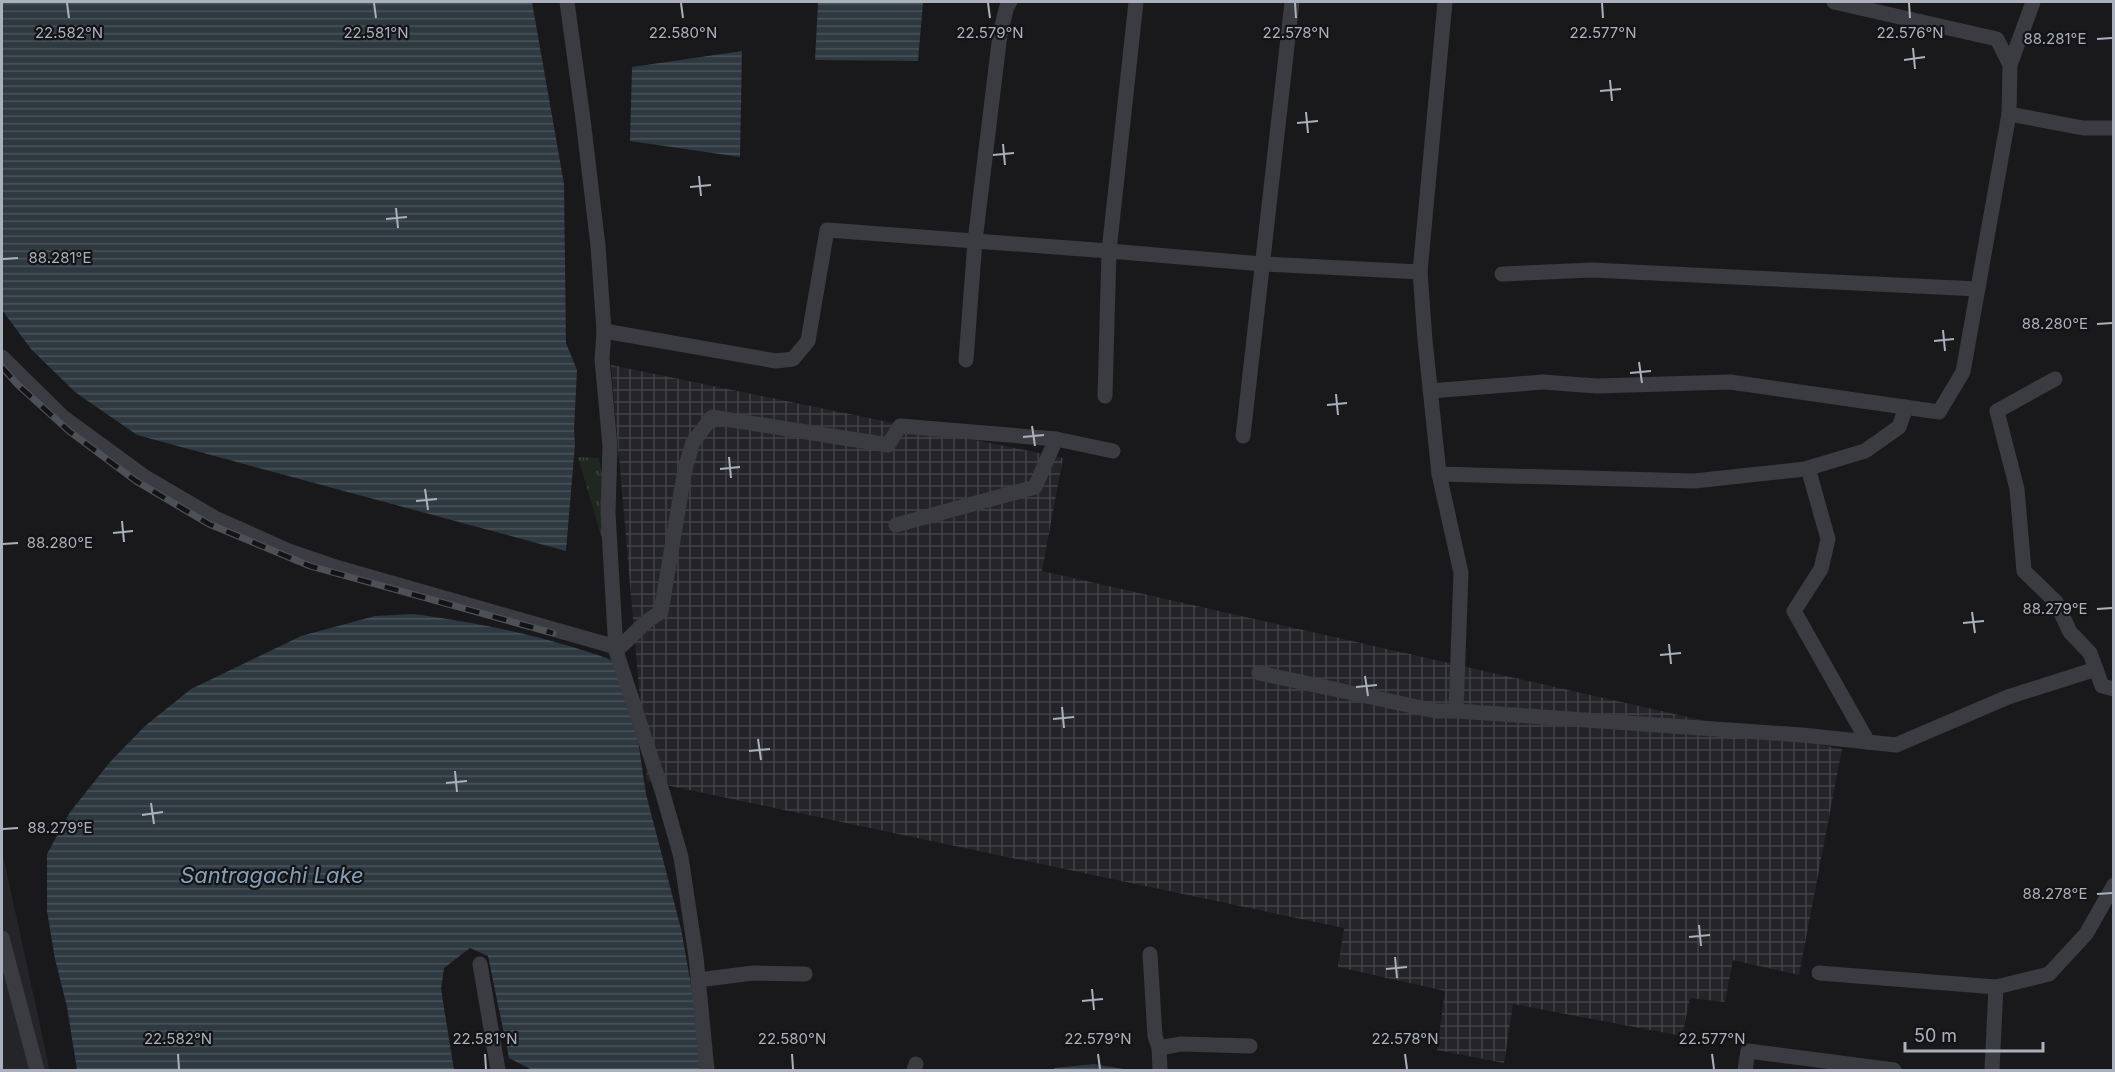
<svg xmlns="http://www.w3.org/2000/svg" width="2115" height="1072" font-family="Inter,sans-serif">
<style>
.built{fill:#252529}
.industrial{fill:url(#industrial-grid)}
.park{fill:url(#park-tufts)}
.water{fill:url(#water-rules)}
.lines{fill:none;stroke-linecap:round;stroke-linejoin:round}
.minor{stroke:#3a3c41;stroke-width:15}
.rail-casing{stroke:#4d5056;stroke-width:7}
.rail{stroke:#141417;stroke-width:4.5;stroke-dasharray:14;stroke-linecap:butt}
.ticks{fill:none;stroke:#abb1bc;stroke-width:2}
.labels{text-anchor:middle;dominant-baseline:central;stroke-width:4.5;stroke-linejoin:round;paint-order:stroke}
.water-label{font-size:22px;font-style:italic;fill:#82a0b8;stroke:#141417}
.ticks-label{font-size:15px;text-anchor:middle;fill:#abb1bc;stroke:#141417;stroke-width:4.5;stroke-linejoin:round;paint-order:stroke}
</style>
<defs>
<pattern id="industrial-grid" width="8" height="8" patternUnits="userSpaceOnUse" patternTransform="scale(1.5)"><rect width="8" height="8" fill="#252529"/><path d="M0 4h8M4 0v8" fill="none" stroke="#424246"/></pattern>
<pattern id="park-tufts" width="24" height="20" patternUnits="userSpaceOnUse" patternTransform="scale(1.5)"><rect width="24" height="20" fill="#1f2720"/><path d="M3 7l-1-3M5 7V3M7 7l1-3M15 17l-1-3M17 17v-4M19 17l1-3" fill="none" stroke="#3d443e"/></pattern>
<pattern id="water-rules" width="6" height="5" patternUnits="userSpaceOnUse" patternTransform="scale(1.5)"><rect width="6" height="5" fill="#2e3941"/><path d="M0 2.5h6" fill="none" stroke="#4a535a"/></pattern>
</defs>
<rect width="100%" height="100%" fill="#19191c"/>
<polygon class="built" points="2,851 47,1057 49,1070 2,1070"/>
<polygon class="industrial" points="611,365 1063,458 1042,571 1745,730 1842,749 1799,975 1733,960 1725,1002 1690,998 1682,1036 1513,1004 1504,1063 1437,1050 1445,991 1338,967 1344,928 647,781"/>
<polygon class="park" points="578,457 599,458 608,513 606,553"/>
<g class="water">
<polygon points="2,2 532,2 564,184 566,343 577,370 574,430 575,444 566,551 137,435 75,392 31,349 2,310"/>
<polygon points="818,2 923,2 918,61 815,60"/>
<polygon points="742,51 740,157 630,141 632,67"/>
<path d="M414 614C487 624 559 639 627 666L646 794 681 929 698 1024 703 1070H532L509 1058 488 956 470 948 444 968 441 989 454 1070H77L67 1007 55 959 47 911V854L70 812 110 762 145 726 191 689 301 636 375 616Z"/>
<polygon points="1094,1064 1129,1070 1055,1070 1054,1068"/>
</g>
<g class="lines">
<g class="minor">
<polyline points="567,2 583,119 598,246 604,331 602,359 610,446 608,513 616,651 663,794 681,857 696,957 707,1070"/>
<polyline points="1834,2 1997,39 2010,65 2009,114 2083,128 2114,128"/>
<polyline points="2010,65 2033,2"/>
<polyline points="1502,274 1592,270 1978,289"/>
<polyline points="604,331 776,361 793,359 808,341 827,230 1109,251 1136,2"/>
<polyline points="2,357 63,417 145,477 215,518 289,551 339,568 616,647"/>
<polyline points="966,360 975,241 1000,34 1007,6 1010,2"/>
<polyline points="2055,379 1997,411 2017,489 2024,571 2056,602 2070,632 2090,653 2102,686 2114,689"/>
<polyline points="1430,391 1543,382 1597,386 1730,382 1939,412 1963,372 2009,114"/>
<polyline points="1105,396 1109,251 1263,264 1420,272 1445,2"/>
<polyline points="1243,436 1292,2"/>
<polyline points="1056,439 1113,451"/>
<polyline points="1808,468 1828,539 1821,569 1794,611 1868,742"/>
<polyline points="1439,474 1694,481 1805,469 1865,451 1899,427 1906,407"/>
<polyline points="616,651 647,621 661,612 685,469 693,442 712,417 888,445 900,426 1056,439 1035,487 896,525"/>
<polyline points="1259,673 1436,711 1456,711 1461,573 1439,474 1425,340 1420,272"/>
<polyline points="1456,711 1802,735 1896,745 2008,697 2096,669"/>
<polyline points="2,938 37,1070"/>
<polyline points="1150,954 1155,1036 1159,1048 1160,1070"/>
<polyline points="480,964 498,1070"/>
<polyline points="1819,973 1996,987 2049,974 2086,934 2114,885"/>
<polyline points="698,980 753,973 805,974"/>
<polyline points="1159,1048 1181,1044 1250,1046"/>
<polyline points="914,1070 916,1064"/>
<polyline points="1745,1070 1748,1051 1894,1070"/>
<polyline points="1992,1070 1996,987"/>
</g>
<g class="rail-casing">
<polyline id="rail" points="2,367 18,385 69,431 136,481 209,524 310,566 553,633"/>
</g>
<use href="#rail" class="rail"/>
</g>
<path class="ticks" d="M67 3 69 18M374 3 376 18M681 3 683 18M988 3 990 18M1295 3 1296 18M1602 3 1603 18M1909 3 1910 18M2097 39 2112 38M1913 48 1915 69M1904 60 1925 57M1610 80 1612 101M1600 91 1621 89M1306 112 1308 133M1297 123 1318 121M1003 144 1005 165M993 155 1014 153M699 176 701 196M690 187 711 185M396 208 398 228M386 219 407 217M3 259 18 258M2097 324 2112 323M1943 330 1945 351M1934 341 1954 339M1639 362 1642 383M1630 373 1651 371M1336 394 1338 415M1327 405 1347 403M1032 426 1035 446M1023 437 1044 435M729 457 731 478M720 469 740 467M425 489 428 510M416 501 437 499M122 521 124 542M113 533 133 531M3 544 18 543M2097 609 2112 608M1972 612 1975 633M1963 623 1984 621M1669 644 1671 664M1660 655 1681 653M1365 676 1368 696M1356 687 1377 685M1062 707 1064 728M1053 719 1074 717M758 739 761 760M749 751 770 749M455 771 457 792M446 783 467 781M151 803 154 824M142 815 163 812M3 829 18 828M2097 894 2112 893M1699 925 1701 946M1689 937 1710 935M1395 957 1397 978M1386 969 1407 967M1092 989 1094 1010M1082 1001 1103 999M178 1054 179 1069M485 1054 486 1069M792 1054 793 1069M1098 1054 1100 1069M1405 1054 1407 1069M1712 1054 1714 1069"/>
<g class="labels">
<g class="water-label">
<text x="272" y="875">Santragachi Lake</text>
</g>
</g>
<g class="ticks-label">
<text x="69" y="38">22.582°N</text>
<text x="376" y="38">22.581°N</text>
<text x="683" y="38">22.580°N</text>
<text x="990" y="38">22.579°N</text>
<text x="1296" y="38">22.578°N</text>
<text x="1603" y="38">22.577°N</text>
<text x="1910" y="38">22.576°N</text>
<text x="2055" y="44">88.281°E</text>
<text x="60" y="263">88.281°E</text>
<text x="2055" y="329">88.280°E</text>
<text x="60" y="548">88.280°E</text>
<text x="2055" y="614">88.279°E</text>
<text x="60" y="833">88.279°E</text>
<text x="2055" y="899">88.278°E</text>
<text x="178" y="1044">22.582°N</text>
<text x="485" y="1044">22.581°N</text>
<text x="792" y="1044">22.580°N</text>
<text x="1098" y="1044">22.579°N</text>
<text x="1405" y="1044">22.578°N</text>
<text x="1712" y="1044">22.577°N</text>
</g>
<rect width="2115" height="1072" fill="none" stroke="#abb1bc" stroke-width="6"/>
<path d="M1905 1042v9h138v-9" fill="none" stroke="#abb1bc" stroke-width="3"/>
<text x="1914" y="1042" font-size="18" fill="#abb1bc" stroke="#141417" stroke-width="4.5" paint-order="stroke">50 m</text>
</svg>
